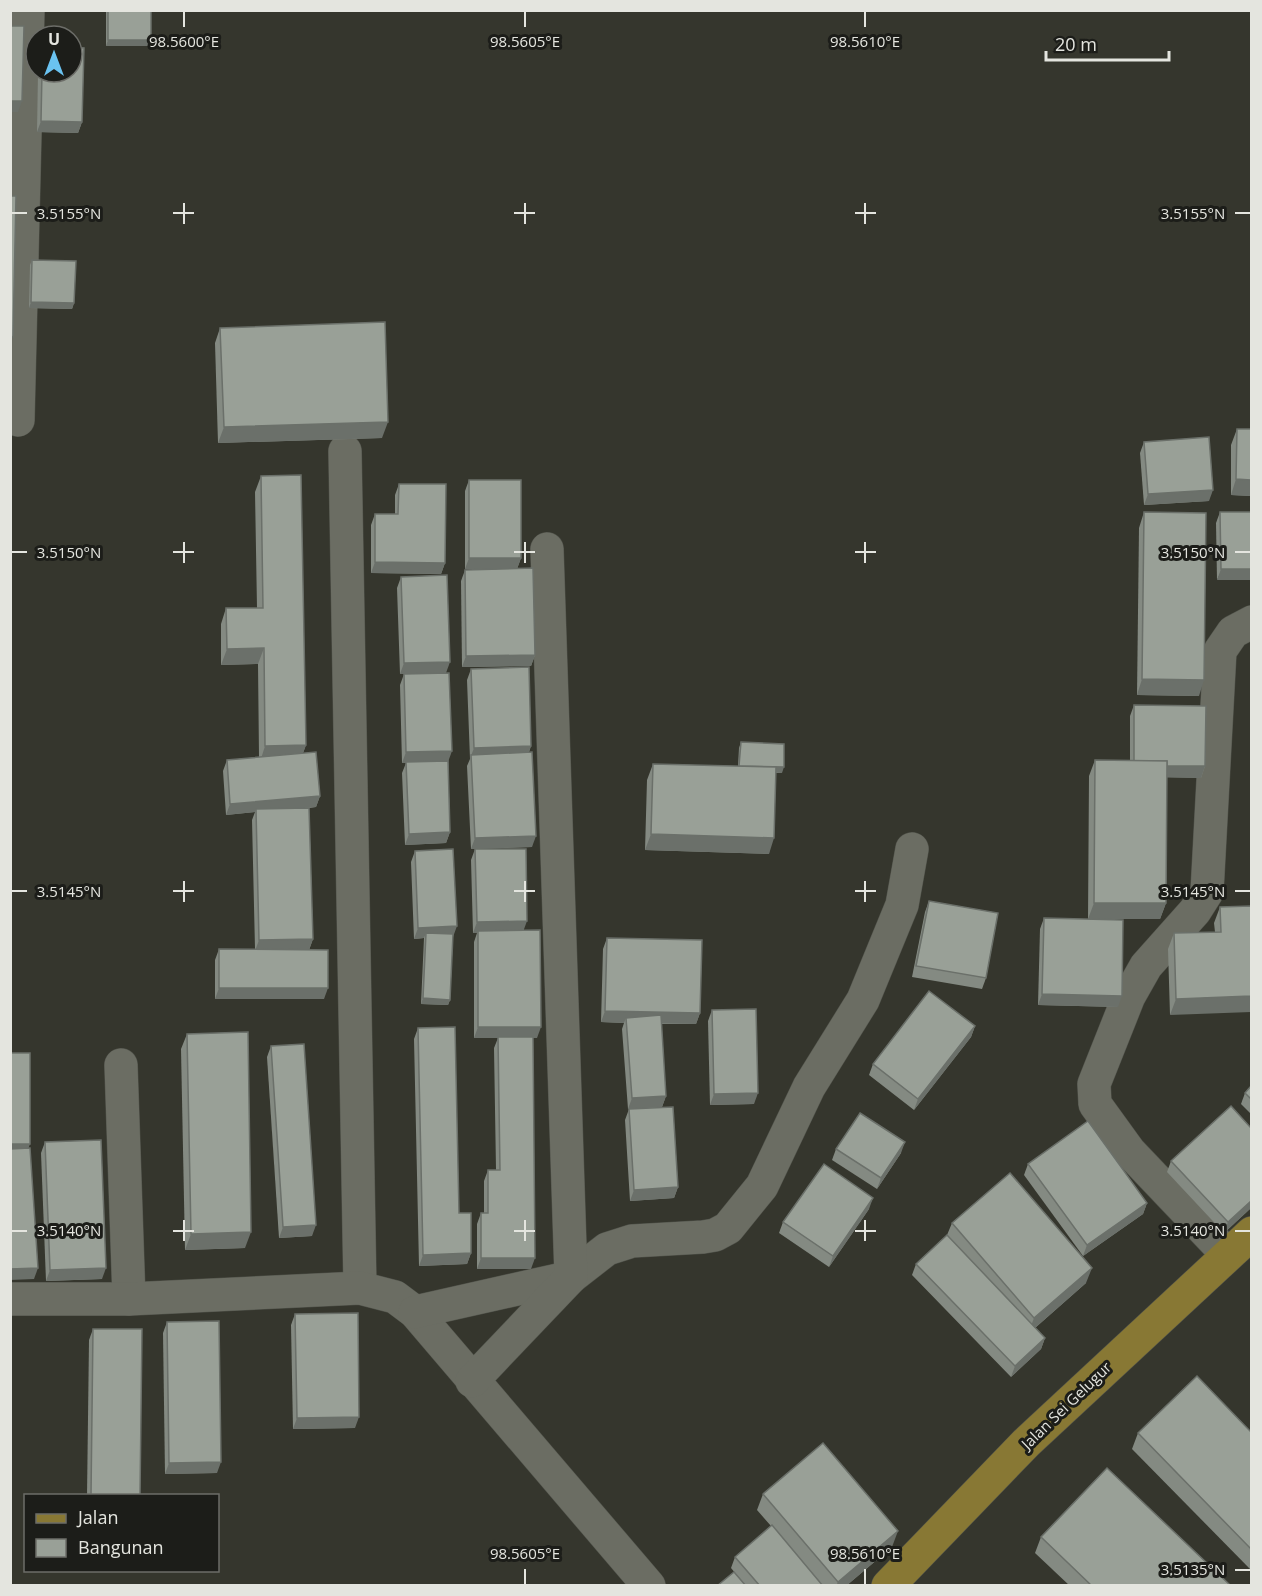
<svg xmlns="http://www.w3.org/2000/svg" width="1262" height="1596" font-family="'Open Sans',sans-serif">
<style>
.lines{fill:none;stroke-linecap:round;stroke-linejoin:round}
.minor-casing{stroke:#50524a;stroke-width:34}
.major-casing{stroke:#50524a;stroke-width:34}
.minor{stroke:#6b6d63;stroke-width:33}
.major{stroke:#887834;stroke-width:33}
.wall{fill:#848a82}
.shaded-wall{fill:#6b706a}
.building{fill:#99a097;stroke:#6b706a;stroke-width:1.5}
.ticks{fill:none;stroke:#e4e5df;stroke-width:2}
.labels{text-anchor:middle;dominant-baseline:central;stroke-width:6;stroke-linejoin:round;paint-order:stroke}
.street-label{font-size:15px;fill:#e4e5df;stroke:#1c1d19}
.ticks-label{font-size:15px;text-anchor:middle;fill:#e4e5df;stroke:#1c1d19;stroke-width:6;stroke-linejoin:round;paint-order:stroke}
</style>
<rect width="100%" height="100%" fill="#35362d"/>
<g class="lines">
<g class="minor-casing">
<g id="minor">
<polyline points="18,420 28,10"/>
<polyline points="345,451 360,1288"/>
<polyline points="121,1065 129,1299"/>
<polyline points="1227,1254 1129,1151 1095,1104 1094,1084 1129,996 1146,966 1195,911 1207,892 1220,651 1233,632 1252,622"/>
<polyline points="10,1299 129,1299 360,1288 395,1297 415,1312 649,1586"/>
<polyline points="415,1312 571,1277 607,1249 632,1241 703,1237 715,1235 728,1228 762,1186 809,1087 863,1000 902,905 912,849"/>
<polyline points="472,1381 571,1277 547,549"/>
</g>
</g>
<g class="major-casing">
<polyline id="major" points="888,1586 1026,1443 1252,1233"/>
</g>
<use href="#minor" class="minor"/>
<use href="#major" class="major"/>
</g>
<g class="wall">
<polygon points="106,10 151,10 151,40 148,46 106,46"/>
<polygon points="38,72 72,72 82,122 78,133 37,132"/>
<polygon points="32,260 74,303 72,309 29,308 30,265"/>
<polygon points="220,328 382,438 218,443 215,343"/>
<polygon points="1237,429 1251,429 1251,496 1231,495 1231,445"/>
<polygon points="1144,442 1209,501 1144,505 1140,453"/>
<polygon points="261,476 306,745 303,753 320,796 316,807 309,808 313,939 309,950 324,999 215,999 215,960 219,949 255,949 252,820 255,812 226,815 223,771 227,760 259,757 258,664 221,665 221,624 226,608 257,608 255,492"/>
<polygon points="469,480 521,558 517,569 465,569 465,491"/>
<polygon points="399,484 445,563 441,574 371,573 371,525 375,514 395,514 395,495"/>
<polygon points="1144,512 1199,696 1137,695 1139,528"/>
<polygon points="1220,512 1251,512 1217,580 1216,523"/>
<polygon points="465,570 535,655 531,666 462,667 461,581"/>
<polygon points="401,577 446,673 450,832 446,843 405,845 402,773 406,763 402,763 400,685 404,674 442,673 400,674 397,588"/>
<polygon points="471,669 531,746 529,752 532,847 471,849 467,766 470,759 467,680"/>
<polygon points="1134,705 1205,766 1201,778 1167,777 1166,903 1160,919 1088,919 1089,776 1095,760 1130,761 1130,716"/>
<polygon points="741,742 782,773 776,773 769,854 645,850 647,780 653,764 738,766 739,748"/>
<polygon points="475,849 524,930 537,1038 533,1038 531,1269 477,1269 477,1224 481,1213 484,1213 484,1181 488,1170 496,1170 494,1048 498,1038 474,1038 474,942 477,933 473,933 471,860"/>
<polygon points="415,851 453,937 450,1000 448,1005 421,1004 424,938 414,939 411,862"/>
<polygon points="929,901 986,978 982,989 912,977 925,912"/>
<polygon points="1251,906 1170,1015 1168,949 1174,933 1215,932 1214,923 1220,907"/>
<polygon points="1044,918 1118,1007 1038,1005 1040,929"/>
<polygon points="607,938 700,1013 696,1024 661,1024 666,1096 662,1107 678,1187 674,1198 630,1201 625,1120 629,1109 628,1109 622,1029 624,1023 601,1022 603,949"/>
<polygon points="712,1010 754,1104 710,1105 708,1021"/>
<polygon points="975,1026 971,1037 914,1110 869,1075 873,1064"/>
<polygon points="418,1028 459,1213 471,1253 467,1264 419,1266 414,1039"/>
<polygon points="187,1034 245,1248 185,1250 181,1049"/>
<polygon points="271,1046 312,1236 279,1238 267,1057"/>
<polygon points="1251,1086 1251,1114 1241,1104 1245,1093"/>
<polygon points="45,1142 102,1279 46,1281 41,1153"/>
<polygon points="836,1149 901,1153 877,1189 832,1160"/>
<polygon points="1171,1161 1251,1208 1224,1233 1167,1172"/>
<polygon points="1028,1164 1147,1203 1143,1214 1083,1256 1024,1175"/>
<polygon points="869,1209 829,1267 779,1233 783,1222"/>
<polygon points="952,1223 1086,1283 1035,1328 1045,1338 1041,1349 1011,1377 912,1275 916,1264 947,1235"/>
<polygon points="295,1314 355,1428 293,1429 291,1325"/>
<polygon points="167,1322 217,1473 165,1474 163,1333"/>
<polygon points="93,1329 140,1496 87,1496 89,1340"/>
<polygon points="1251,1432 1251,1570 1132,1449 1138,1433"/>
<polygon points="763,1494 892,1547 846,1586 746,1586 731,1568 735,1557 771,1526 757,1510"/>
<polygon points="1041,1537 1231,1586 1070,1586 1035,1553"/>
</g>
<g class="shaded-wall">
<polygon points="108,40 151,40 148,46 106,46"/>
<polygon points="10,101 22,101 18,112 10,112"/>
<polygon points="41,121 82,122 78,133 37,132"/>
<polygon points="31,302 74,303 72,309 29,308"/>
<polygon points="388,422 382,438 218,443 224,427"/>
<polygon points="1236,479 1251,480 1251,496 1231,495"/>
<polygon points="1213,490 1209,501 1144,505 1148,494"/>
<polygon points="469,558 521,558 517,569 465,569"/>
<polygon points="375,562 445,563 441,574 371,573"/>
<polygon points="1221,569 1251,569 1251,580 1217,580"/>
<polygon points="264,648 258,664 221,665 227,649"/>
<polygon points="535,655 531,666 462,667 466,656"/>
<polygon points="450,662 446,673 400,674 404,663"/>
<polygon points="1142,679 1204,680 1199,696 1137,695"/>
<polygon points="306,745 300,761 260,762 265,746"/>
<polygon points="531,746 527,757 471,756 474,748"/>
<polygon points="452,751 448,762 402,763 406,752"/>
<polygon points="739,766 784,767 782,773 737,771"/>
<polygon points="1134,766 1205,766 1201,778 1130,777"/>
<polygon points="320,796 316,807 256,812 256,809 255,812 226,815 230,804"/>
<polygon points="450,832 446,843 405,845 409,834"/>
<polygon points="651,834 774,838 769,854 645,850"/>
<polygon points="536,836 532,847 471,849 475,838"/>
<polygon points="1094,903 1166,903 1160,919 1088,919"/>
<polygon points="527,921 523,932 478,931 477,933 473,933 477,922"/>
<polygon points="457,926 453,937 426,933 424,938 414,939 418,928"/>
<polygon points="313,939 309,950 255,951 259,940"/>
<polygon points="219,988 328,988 324,999 215,999"/>
<polygon points="1042,994 1122,996 1118,1007 1038,1005"/>
<polygon points="1251,996 1251,1012 1170,1015 1176,999"/>
<polygon points="423,998 450,1000 448,1005 421,1004"/>
<polygon points="605,1011 700,1013 696,1024 626,1023 626,1018 624,1023 601,1022"/>
<polygon points="975,1026 971,1037 914,1110 918,1099"/>
<polygon points="478,1027 541,1027 537,1038 474,1038"/>
<polygon points="758,1093 754,1104 710,1105 714,1094"/>
<polygon points="666,1096 662,1107 628,1109 632,1098"/>
<polygon points="905,1142 901,1153 877,1189 881,1178"/>
<polygon points="10,1144 30,1144 26,1155 10,1155"/>
<polygon points="678,1187 674,1198 630,1201 634,1190"/>
<polygon points="873,1198 869,1209 829,1267 833,1256"/>
<polygon points="1251,1201 1251,1208 1224,1233 1228,1222"/>
<polygon points="1147,1203 1143,1214 1083,1256 1087,1245"/>
<polygon points="316,1225 312,1236 279,1238 283,1227"/>
<polygon points="251,1232 245,1248 185,1250 191,1234"/>
<polygon points="471,1253 467,1264 419,1266 423,1255"/>
<polygon points="481,1258 535,1258 531,1269 477,1269"/>
<polygon points="38,1268 34,1279 10,1280 10,1269"/>
<polygon points="106,1268 102,1279 46,1281 50,1270"/>
<polygon points="1092,1268 1086,1283 1028,1334 1034,1318"/>
<polygon points="1045,1338 1041,1349 1011,1377 1015,1366"/>
<polygon points="359,1417 355,1428 293,1429 297,1418"/>
<polygon points="221,1462 217,1473 165,1474 169,1463"/>
<polygon points="898,1531 892,1547 846,1586 836,1586 838,1582"/>
</g>
<g class="building">
<rect x="108" y="10" width="43" height="30"/>
<polygon points="10,26 24,26 22,101 10,101"/>
<polygon points="72,47 84,48 82,122 41,121 42,72 72,72"/>
<polygon points="10,196 16,196 13,337 10,336"/>
<polygon points="32,260 76,261 74,303 31,302"/>
<polygon points="385,322 388,422 224,427 220,328"/>
<polygon points="1237,429 1251,429 1251,480 1236,479"/>
<polygon points="1209,437 1213,490 1148,494 1144,442"/>
<polygon points="301,475 306,745 265,746 264,648 227,649 226,608 263,608 261,476"/>
<rect x="469" y="480" width="52" height="78"/>
<polygon points="399,484 446,484 445,563 375,562 375,514 398,514"/>
<polygon points="1144,512 1206,513 1204,680 1142,679"/>
<polygon points="1220,512 1251,512 1251,569 1221,569"/>
<polygon points="533,568 535,655 466,656 465,570"/>
<polygon points="447,575 450,662 404,663 401,577"/>
<polygon points="529,667 531,746 474,748 471,669"/>
<polygon points="449,673 452,751 406,752 404,674"/>
<polygon points="1134,705 1206,706 1205,766 1167,766 1167,761 1134,761"/>
<polygon points="741,742 784,744 784,767 739,766"/>
<polygon points="316,752 320,796 230,804 227,760"/>
<polygon points="532,752 536,836 475,838 471,755"/>
<polygon points="1095,760 1167,761 1166,903 1094,903"/>
<polygon points="448,761 450,832 409,834 406,762"/>
<polygon points="653,764 776,767 774,838 651,834"/>
<polygon points="309,808 313,939 259,940 256,809"/>
<polygon points="453,849 457,926 418,928 415,851"/>
<polygon points="475,849 526,849 527,921 477,922"/>
<polygon points="929,901 998,913 986,978 916,966"/>
<polygon points="1251,906 1251,996 1176,999 1174,933 1221,932 1220,907"/>
<polygon points="1044,918 1123,920 1122,996 1042,994"/>
<polygon points="540,930 541,1027 478,1027 478,931"/>
<polygon points="426,933 453,934 450,1000 423,998"/>
<polygon points="607,938 702,940 700,1013 605,1011"/>
<polygon points="219,949 328,950 328,988 219,988"/>
<polygon points="929,991 975,1026 918,1099 873,1064"/>
<polygon points="756,1009 758,1093 714,1094 712,1010"/>
<polygon points="661,1015 666,1096 632,1098 626,1018"/>
<polygon points="455,1027 459,1213 471,1213 471,1253 423,1255 418,1028"/>
<polygon points="248,1032 251,1232 191,1234 187,1034"/>
<polygon points="498,1037 533,1037 535,1258 481,1258 481,1213 488,1213 488,1170 500,1170"/>
<polygon points="304,1044 316,1225 283,1227 271,1046"/>
<rect x="10" y="1053" width="20" height="91"/>
<polygon points="1251,1086 1251,1099 1245,1093"/>
<polygon points="1231,1106 1251,1128 1251,1201 1228,1222 1171,1161"/>
<polygon points="673,1107 678,1187 634,1190 629,1109"/>
<polygon points="860,1113 905,1142 881,1178 836,1149"/>
<polygon points="1088,1121 1147,1203 1087,1245 1028,1164"/>
<polygon points="101,1140 106,1268 50,1270 45,1142"/>
<polygon points="30,1148 38,1268 10,1269 10,1149"/>
<polygon points="824,1164 873,1198 833,1256 783,1222"/>
<polygon points="1010,1173 1092,1268 1034,1318 952,1223"/>
<polygon points="947,1235 1045,1338 1015,1366 916,1264"/>
<polygon points="358,1313 359,1417 297,1418 295,1314"/>
<polygon points="219,1321 221,1462 169,1463 167,1322"/>
<polygon points="93,1329 142,1329 140,1496 91,1496"/>
<polygon points="1197,1376 1251,1432 1251,1549 1138,1433"/>
<polygon points="823,1443 898,1531 838,1582 763,1494"/>
<polygon points="1107,1468 1231,1586 1092,1586 1041,1537"/>
<polygon points="772,1525 823,1586 760,1586 735,1557"/>
<polygon points="734,1572 746,1586 717,1586"/>
</g>
<path class="ticks" d="M184 12V27M525 12V27M865 12V27M184 203V224M525 203V224M865 203V224M12 213H27M173 213H194M514 213H535M855 213H876M1235 213H1250M184 542V563M525 542V563M865 542V563M12 552H27M173 552H194M514 552H535M855 552H876M1235 552H1250M184 881V902M525 881V902M865 881V902M12 891H27M173 891H194M514 891H535M855 891H876M1235 891H1250M184 1220V1241M525 1220V1241M865 1220V1241M12 1231H27M173 1231H194M514 1231H535M855 1231H876M1235 1231H1250M525 1569V1584M865 1569V1584M1235 1570H1250"/>
<g class="labels">
<g class="street-label">
<text transform="translate(1066 1405) rotate(-44)">Jalan Sei Gelugur</text>
</g>
</g>
<g class="ticks-label">
<text x="184" y="47">98.5600°E</text>
<text x="525" y="47">98.5605°E</text>
<text x="865" y="47">98.5610°E</text>
<text x="69" y="219">3.5155°N</text>
<text x="1193" y="219">3.5155°N</text>
<text x="69" y="558">3.5150°N</text>
<text x="1193" y="558">3.5150°N</text>
<text x="69" y="897">3.5145°N</text>
<text x="1193" y="897">3.5145°N</text>
<text x="69" y="1236">3.5140°N</text>
<text x="1193" y="1236">3.5140°N</text>
<text x="525" y="1559">98.5605°E</text>
<text x="865" y="1559">98.5610°E</text>
<text x="1193" y="1575">3.5135°N</text>
</g>
<rect width="1262" height="1596" fill="none" stroke="#e4e5df" stroke-width="24"/>
<rect x="24" y="1494" width="195" height="78" fill="#1c1d19" stroke="#6c6d68" stroke-width="1.5"/>
<rect x="36" y="1514" width="30" height="9" fill="#887834" stroke="#6c6d68" stroke-width="1.5"/>
<text x="78" y="1524" font-size="18" fill="#e4e5df">Jalan</text>
<rect x="36" y="1539" width="30" height="18" fill="#99a097" stroke="#6c6d68" stroke-width="1.5"/>
<text x="78" y="1554" font-size="18" fill="#e4e5df">Bangunan</text>
<g transform="translate(54 54)"><circle r="28" fill="#1c1d19" stroke="#6c6d68" stroke-width="1.5"/>
<path d="M0-4.5L10 22L0 15L-10 22Z" fill="#6ac3f1"/>
<text y="-9" font-size="16" font-weight="bold" text-anchor="middle" fill="#e4e5df">U</text>
</g>
<path d="M1046 51v9h123v-9" fill="none" stroke="#e4e5df" stroke-width="3"/>
<text x="1055" y="51" font-size="18" fill="#e4e5df" stroke="#1c1d19" stroke-width="4.5" paint-order="stroke">20 m</text>
</svg>
